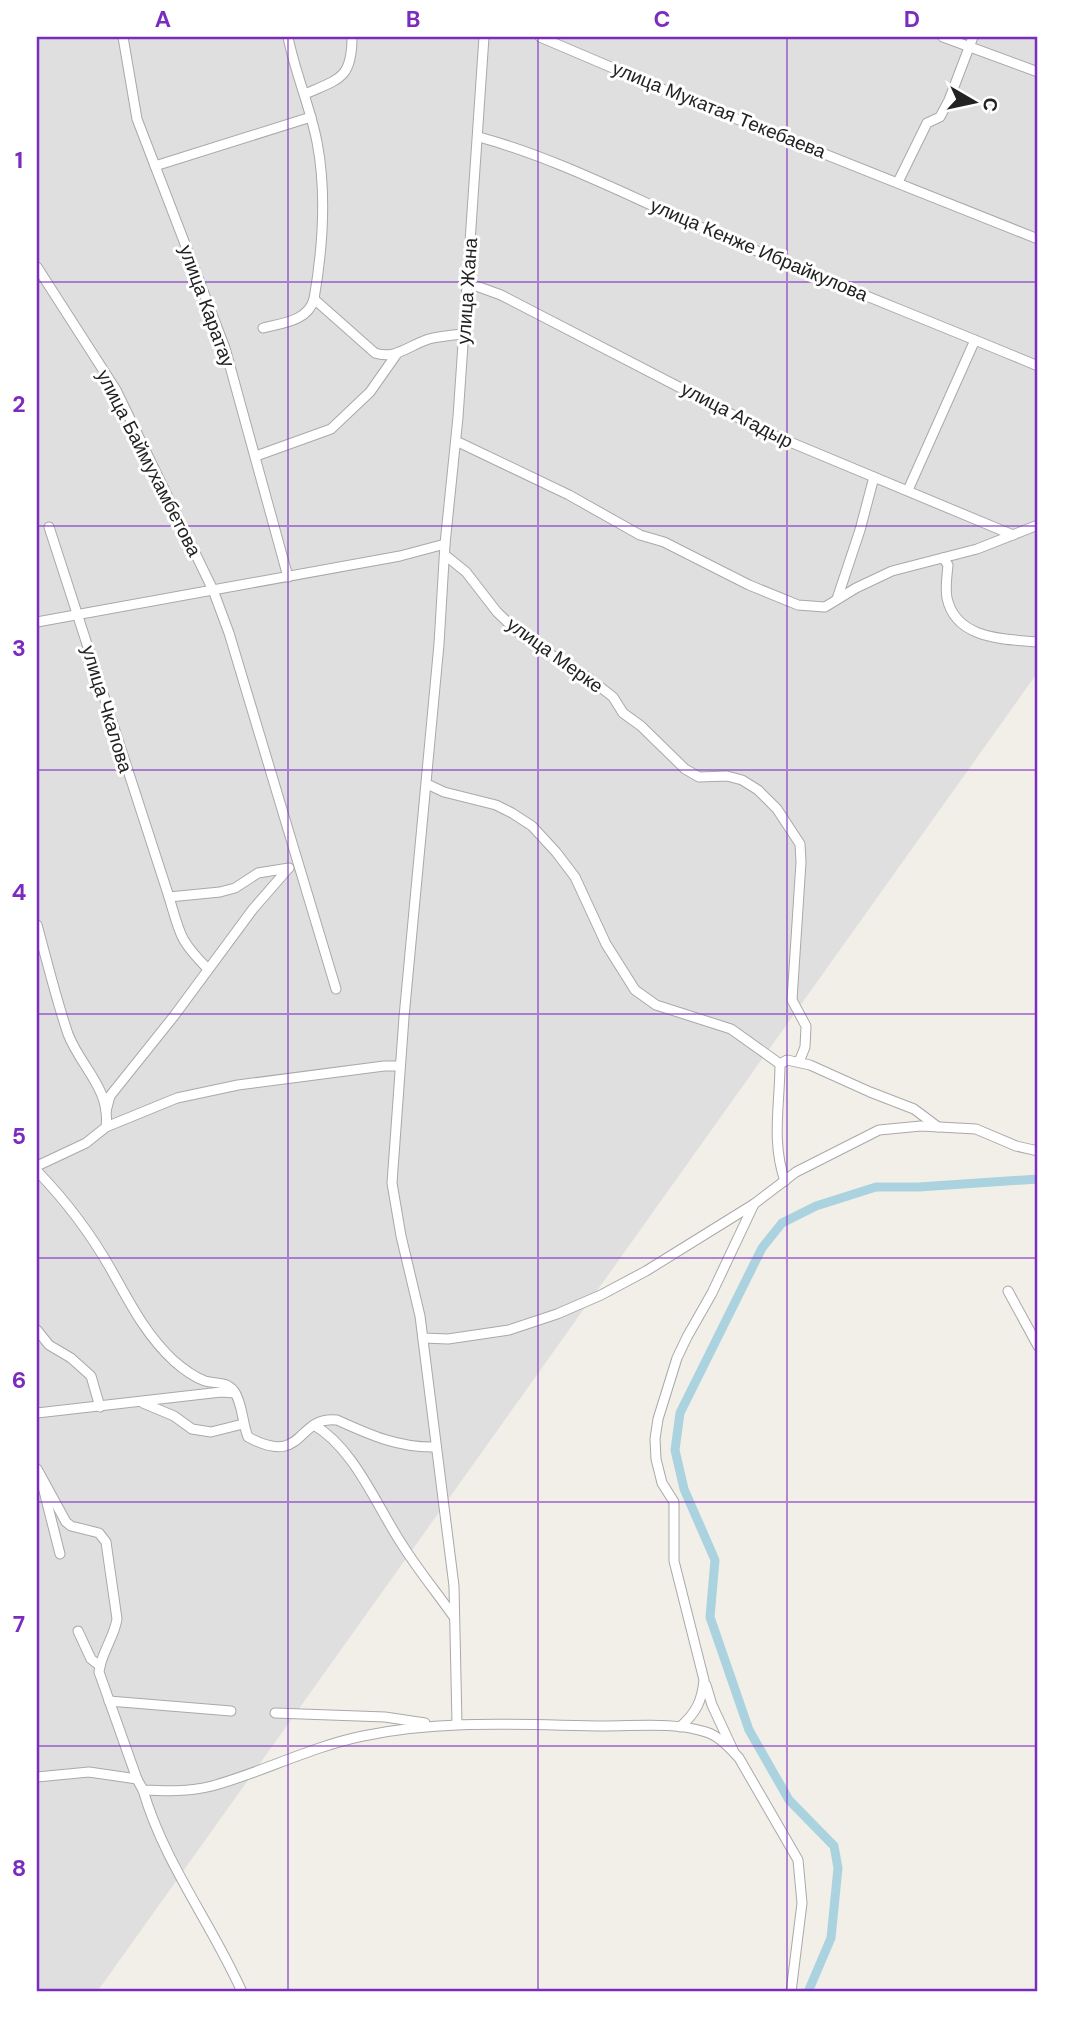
<svg xmlns="http://www.w3.org/2000/svg" width="1075" height="2029" font-family="'DM Sans',sans-serif">
<style>
.residential{fill:#e0dfdf}
.lines{fill:none;stroke-linecap:round;stroke-linejoin:round}
.canal{stroke:#aad3df;stroke-width:9}
.street-casing{stroke:#a9a9a9;stroke-width:11}
.street{stroke:#fff;stroke-width:9}
.grid{fill:none;stroke:#7b2cbf;stroke-width:2;stroke-opacity:0.55}
.labels{text-anchor:middle;dominant-baseline:central;stroke-width:6;stroke-linejoin:round;paint-order:stroke}
.street-label{font-size:19px;fill:#222;stroke:#fff}
.neatline{fill:none;stroke:#7b2cbf;stroke-width:2.5}
.grid-label{font-size:23px;text-anchor:middle;font-weight:bold;fill:#7b2cbf}
</style>
<rect width="100%" height="100%" fill="#f2efe9"/>
<polygon class="residential" points="37,37 1038,37 1038,672 97,1992 37,1992"/>
<g class="lines">
<polyline class="canal" points="808,1992 831,1938 838,1868 834,1846 789,1800 749,1730 710,1617 715,1560 684,1489 675,1450 680,1413 762,1248 782,1223 816,1206 876,1187 919,1187 1038,1179"/>
<g class="street-casing">
<g id="street">
<polyline points="123,37 137,119 225,348 288,577"/>
<polyline points="540,37 674,94 1038,239"/>
<polyline points="943,37 1038,72"/>
<path d="M305 94C339 79 352 79 352 37"/>
<path d="M479 137C560 159 636 200 714 233 822 279 930 321 1038 366"/>
<polyline points="155,166 311,117"/>
<polyline points="898,182 927,123 940,117 949,100 973,37"/>
<polyline points="37,267 116,390 213,590 229,633 336,989"/>
<polyline points="468,283 501,295 766,432 1013,535"/>
<path d="M314 299 375 353C396 360 409 345 429 339 440 336 453 335 464 334"/>
<path d="M263 328C283 323 308 321 314 299 323 247 327 194 317 142 310 106 295 73 288 37"/>
<polyline points="456,441 569,495 640,535 664,542 749,585 798,605 825,607 856,588 892,571 977,549 1038,525"/>
<polyline points="256,456 331,429 370,392 396,355"/>
<polyline points="908,490 975,340"/>
<polyline points="49,527 169,897 220,892 235,888 258,873 289,868"/>
<polyline points="445,555 466,572 497,612 523,637 590,679 613,697 623,713 641,726 685,769 699,777 727,776 742,780 758,790 777,809 800,844 801,862 792,1000 806,1026 805,1047 799,1062"/>
<path d="M943 558 948 565C947 576 945 588 947 598 956 640 1005 639 1038 642"/>
<polyline points="837,599 860,530 874,477"/>
<polyline points="37,622 400,556 445,544"/>
<polyline points="427,784 444,792 496,805 512,813 532,826 556,852 575,877 606,944 635,990 656,1005 731,1029 780,1064"/>
<path d="M169 897C180 934 179 940 208 969"/>
<path d="M37 925C47 961 56 999 68 1034 80 1066 111 1089 106 1127"/>
<polyline points="780,1064 787,1060 810,1065 870,1092 914,1109 938,1127"/>
<path d="M780 1064C780 1104 771 1142 785 1181"/>
<polyline points="106,1111 110,1096 174,1016 253,909 287,870"/>
<polyline points="37,1166 86,1143 106,1127 177,1098 238,1085 384,1066 400,1066"/>
<path d="M37 1171C66 1201 93 1237 113 1273 131 1305 146 1335 174 1361 182 1368 194 1377 205 1381 216 1384 226 1381 234 1391 243 1404 242 1423 248 1437 305 1468 296 1415 337 1420 370 1435 399 1448 436 1447"/>
<polyline points="1008,1291 1038,1346"/>
<polyline points="37,1330 49,1345 71,1358 91,1376 100,1407"/>
<polyline points="423,1338 448,1339 509,1330 557,1314 601,1295 646,1271 754,1204 796,1172 879,1130 921,1126 976,1129 1016,1146 1038,1151"/>
<polyline points="143,1403 174,1416 192,1429 211,1432 243,1424"/>
<polyline points="37,1413 221,1392 235,1393"/>
<path d="M314 1425C355 1449 377 1507 403 1546 419 1571 437 1593 454 1617"/>
<path d="M37 1469 66 1522 71 1526 99 1533 106 1542 117 1619C114 1638 101 1653 99 1672L137 1779 143 1790C165 1791 189 1792 212 1786 263 1772 310 1747 363 1736 443 1719 524 1725 605 1726 638 1726 675 1722 706 1732 719 1736 730 1748 739 1758L798 1860 802 1903 791 1992"/>
<polyline points="42,1483 60,1554"/>
<polyline points="78,1631 91,1659 100,1666"/>
<polyline points="706,1685 712,1705 733,1750"/>
<polyline points="109,1701 231,1711"/>
<polyline points="275,1713 385,1717 425,1723"/>
<polyline points="457,1724 454,1586 420,1316 401,1236 392,1183 404,1017 439,644 445,544 458,417 484,37"/>
<path d="M680 1727C696 1713 702 1701 704 1680L674 1561V1502L662 1483 656 1459 655 1439 658 1419 677 1358 687 1337 712 1293 754 1204"/>
<polyline points="37,1777 89,1772 137,1779"/>
<path d="M143 1790C164 1863 212 1924 242 1992"/>
</g>
</g>
<use href="#street" class="street"/>
</g>
<path class="grid" d="M288 37V1992M538 37V1992M787 37V1992M37 282H1038M37 526H1038M37 770H1038M37 1014H1038M37 1258H1038M37 1502H1038M37 1746H1038"/>
<g class="labels">
<g class="street-label">
<text transform="translate(719 110) rotate(22)">улица Мукатая Текебаева</text>
<text transform="translate(759 250) rotate(23)">улица Кенже Ибрайкулова</text>
<text transform="translate(467 291) rotate(-86)">улица Жана</text>
<text transform="translate(207 306) rotate(70)">улица Каратау</text>
<text transform="translate(737 415) rotate(27)">улица Агадыр</text>
<text transform="translate(149 463) rotate(63)">улица Баймухамбетова</text>
<text transform="translate(555 655) rotate(36)">улица Мерке</text>
<text transform="translate(107 709) rotate(73)">улица Чкалова</text>
</g>
</g>
<rect width="1075" height="2029" fill="none" stroke="#ffffff" stroke-width="77"/>
<g transform="translate(974 102) rotate(99)" stroke="#ffffff" stroke-width="5" paint-order="stroke">
<path d="M0-5L12 26L0 18L-12 26Z" fill="#222222"/>
<text y="-10" font-size="19" font-weight="bold" text-anchor="middle" fill="#222222">С</text>
</g>
<rect x="38" y="38" width="998" height="1952" class="neatline"/>
<g class="grid-label">
<text x="163" y="27">A</text>
<text x="413" y="27">B</text>
<text x="662" y="27">C</text>
<text x="912" y="27">D</text>
<text x="19" y="168">1</text>
<text x="19" y="412">2</text>
<text x="19" y="656">3</text>
<text x="19" y="900">4</text>
<text x="19" y="1144">5</text>
<text x="19" y="1388">6</text>
<text x="19" y="1632">7</text>
<text x="19" y="1876">8</text>
</g>
</svg>
